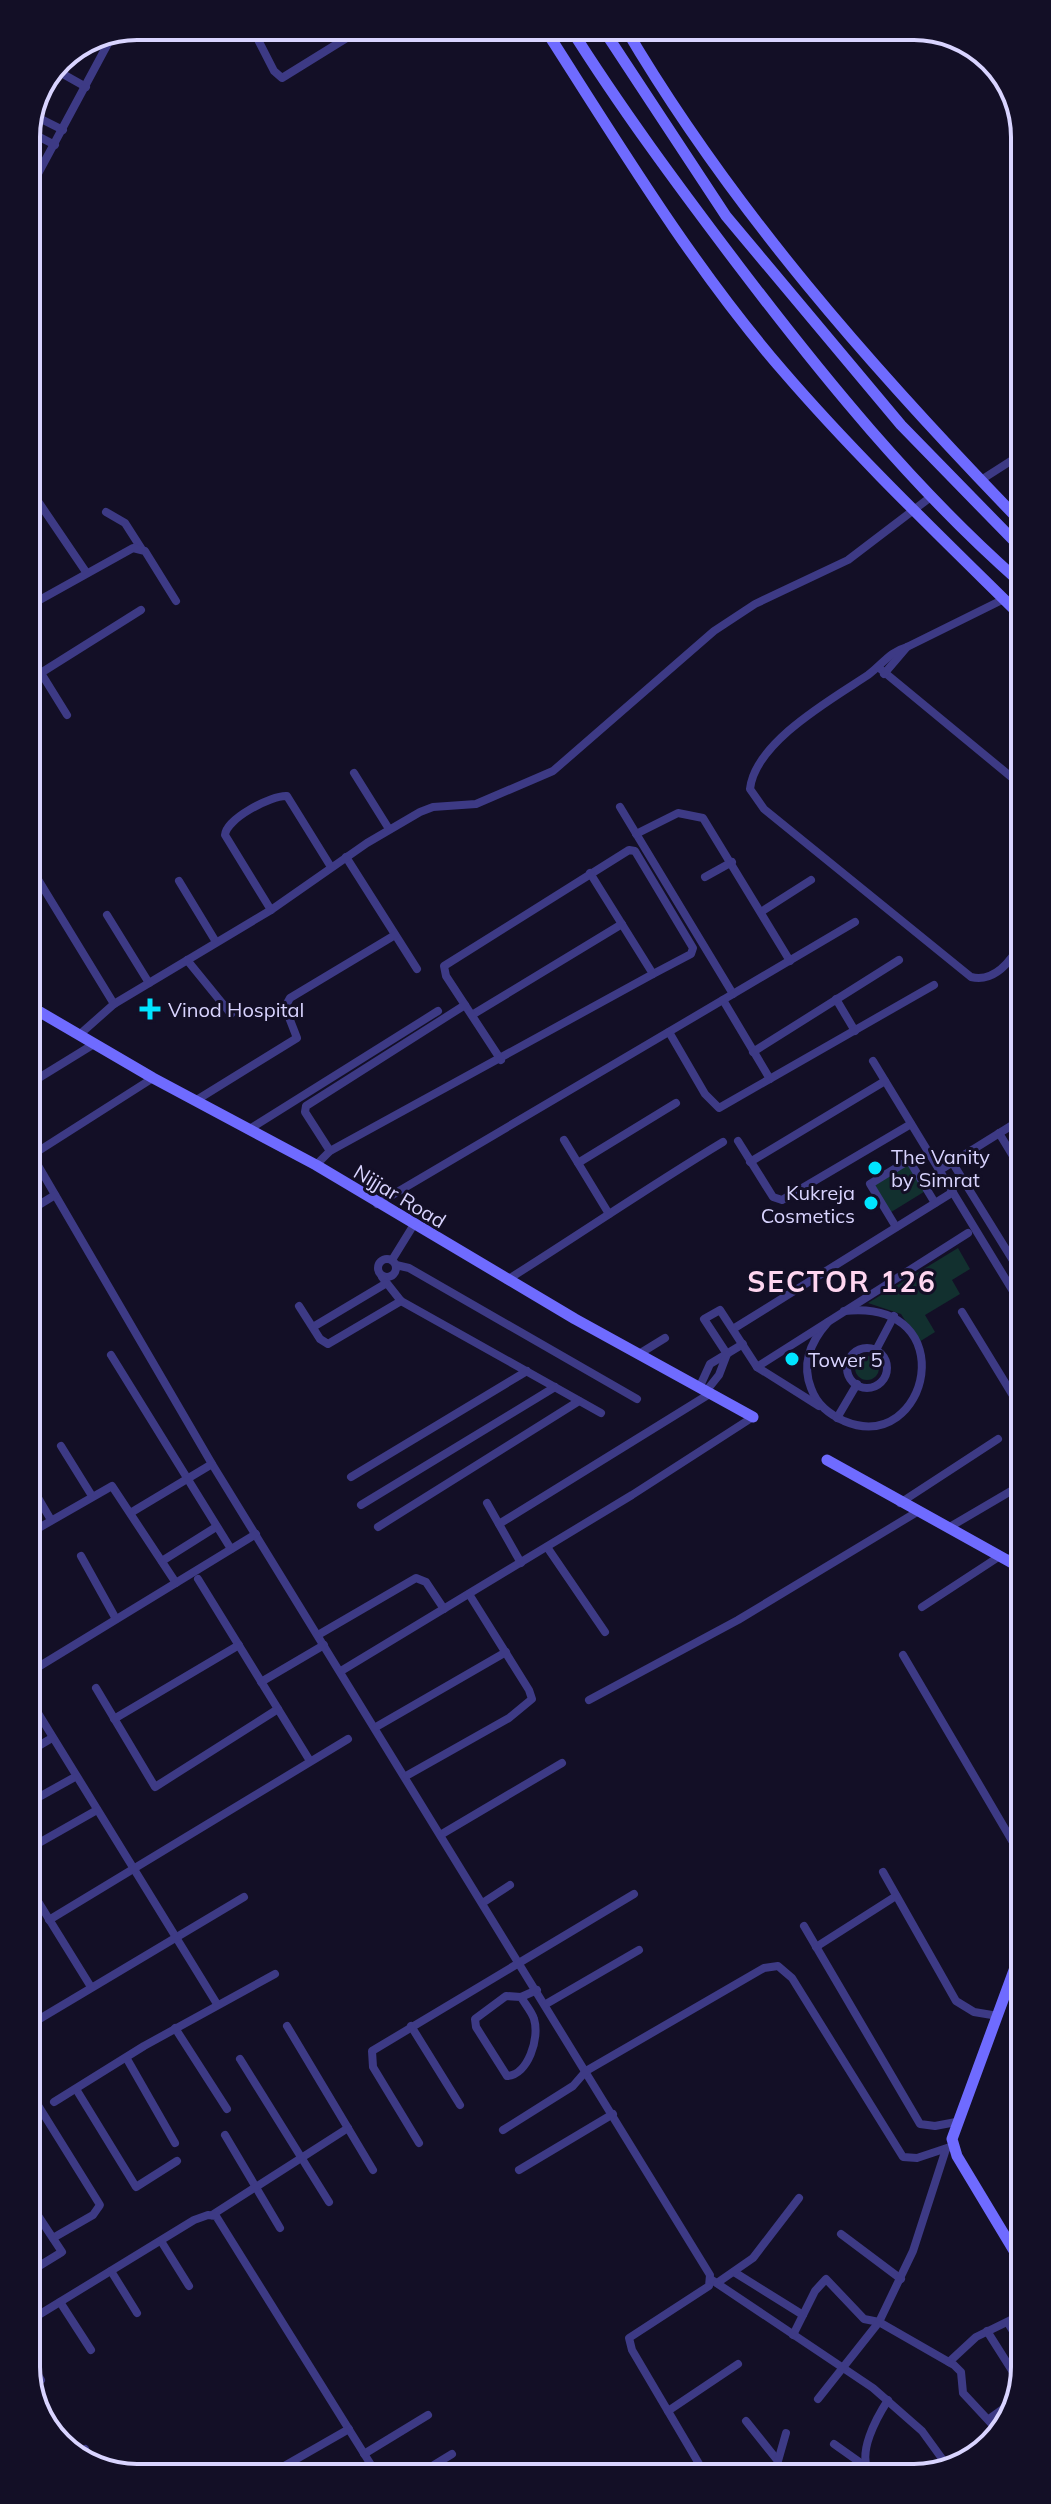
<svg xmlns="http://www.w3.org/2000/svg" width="1051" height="2504" font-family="Mulish,sans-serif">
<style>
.green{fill:#12302f}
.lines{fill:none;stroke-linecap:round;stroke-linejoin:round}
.street{stroke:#3d3a85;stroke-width:8}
.secondary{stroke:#6f6bff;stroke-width:11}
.poi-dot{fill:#00e5ff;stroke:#130f26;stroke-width:3}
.labels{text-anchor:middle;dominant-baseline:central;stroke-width:6;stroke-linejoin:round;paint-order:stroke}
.poi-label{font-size:20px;fill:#d9d4ff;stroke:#130f26;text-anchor:start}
.street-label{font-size:20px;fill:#d9d4ff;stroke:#130f26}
.district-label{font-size:28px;font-weight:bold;letter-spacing:2px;fill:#ffd6f0;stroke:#130f26}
.rim{fill:none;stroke:#d9d4ff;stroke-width:4}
</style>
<rect width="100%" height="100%" fill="#130f26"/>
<g class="green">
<polygon points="909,1160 927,1190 888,1214 870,1184"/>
<polygon points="958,1248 970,1269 952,1280 960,1294 925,1315 935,1332 919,1342 901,1314 868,1303"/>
<circle cx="867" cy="1368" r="12"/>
</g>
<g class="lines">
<g class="street">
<polyline points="251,26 274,71 282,78 366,26"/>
<polyline points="54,69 86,87"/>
<polyline points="33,115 63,130"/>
<polyline points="26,130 55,145"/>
<polyline points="26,196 112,36"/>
<polyline points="981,480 1020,455"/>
<polyline points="27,485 86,572"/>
<polyline points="106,512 125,523 141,548"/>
<path d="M1004 599 907 647C889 652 883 664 868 675 832 699 755 742 750 789L764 809 971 977C995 983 1011 961 1021 943"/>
<polyline points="27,607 133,548 145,551 176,601"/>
<polyline points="878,667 1021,785"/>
<polyline points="41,673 67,715"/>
<polyline points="884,674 907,647"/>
<polyline points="28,681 141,610"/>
<polyline points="354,773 389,829"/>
<polyline points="620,807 733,994"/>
<polyline points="636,834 678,813 703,818 790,961"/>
<polyline points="346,857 417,969"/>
<polyline points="28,863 114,1004"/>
<polyline points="705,877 732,862"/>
<polyline points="179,881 216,942"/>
<path d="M271 910 225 835C226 819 271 795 287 796L331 867"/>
<polyline points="761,912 811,880"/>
<polyline points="107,915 149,983"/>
<polyline points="187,960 231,1014"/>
<polyline points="836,999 855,1031"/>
<polyline points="723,1000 770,1079"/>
<polyline points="472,1015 622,924"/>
<polyline points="669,1032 705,1094 719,1108 934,985"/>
<polyline points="79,1035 114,1004 271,910 367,843 420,812 433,807 476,804 553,771 714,631 755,604 848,560 932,496"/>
<polyline points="753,1052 899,960"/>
<polyline points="501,1060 446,976 444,966 629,850 635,851 693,948 691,954 653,974"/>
<polyline points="873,1061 1022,1306"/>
<polyline points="29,1084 94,1044"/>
<polyline points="195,1101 297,1038 285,1007 290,998 395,935"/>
<polyline points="248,1130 438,1011"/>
<polyline points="999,1133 1022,1171"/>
<polyline points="564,1140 609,1214"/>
<polyline points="738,1141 773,1197 782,1200 911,1124"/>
<polyline points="29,1150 212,1464 710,2275 709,2286 629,2338 632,2350 705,2474"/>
<polyline points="330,1151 305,1112 306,1106 465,1005"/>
<polyline points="29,1157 153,1078"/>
<polyline points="750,1162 885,1081"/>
<polyline points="952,1162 1022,1275"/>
<polyline points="578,1163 676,1103"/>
<polyline points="316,1165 330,1151 653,974 590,873"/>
<polyline points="940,1170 1022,1119"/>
<polyline points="377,1204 855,922"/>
<polyline points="29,1211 55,1195"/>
<polyline points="896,1227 870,1184 909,1160 935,1203"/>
<circle cx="387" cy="1268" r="9"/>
<polyline points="392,1260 413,1226"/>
<polyline points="396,1265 409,1268 637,1399"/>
<polyline points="382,1277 401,1301 601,1413"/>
<path d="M507 1280C580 1234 650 1186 723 1142"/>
<polyline points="299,1306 320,1339 328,1344 401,1301"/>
<polyline points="962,1312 1023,1412"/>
<path d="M828 1322C811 1341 801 1363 811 1388 817 1405 829 1414 844 1421 929 1457 965 1298 844 1311"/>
<polyline points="313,1327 385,1284"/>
<polyline points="733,1329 953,1192"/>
<circle cx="867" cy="1368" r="20"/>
<polyline points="876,1350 894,1316"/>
<polyline points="639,1354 665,1338"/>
<polyline points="111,1355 231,1549"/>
<polyline points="757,1367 968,1233"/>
<polyline points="700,1386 710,1364 743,1344"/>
<polyline points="707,1390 719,1375 727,1354 704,1319 720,1310 757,1367 819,1406"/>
<polyline points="837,1418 857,1384"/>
<polyline points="61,1446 92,1496"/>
<polyline points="351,1477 527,1371"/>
<polyline points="30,1484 51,1520"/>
<polyline points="487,1503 521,1563"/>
<polyline points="900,1503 998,1439"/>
<polyline points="361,1505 555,1387"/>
<polyline points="132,1512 212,1464"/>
<polyline points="499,1524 711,1393"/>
<polyline points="378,1527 579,1401"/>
<polyline points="948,1528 1023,1484"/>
<polyline points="30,1533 112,1486 176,1583"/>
<polyline points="547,1547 605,1632"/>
<polyline points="81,1556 116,1619"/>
<polyline points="1007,1560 1023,1551"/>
<polyline points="162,1561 216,1527"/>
<polyline points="198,1579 310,1761"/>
<polyline points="922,1607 1000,1556"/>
<polyline points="318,1635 416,1578 426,1582 444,1609"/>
<polyline points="903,1655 1024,1861"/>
<polyline points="341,1671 632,1495 753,1417"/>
<polyline points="30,1672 256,1534"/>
<polyline points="261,1682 324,1645"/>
<polyline points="96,1688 155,1787 278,1709"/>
<polyline points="30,1700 217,2004"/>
<polyline points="589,1700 738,1620 917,1512"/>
<polyline points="114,1719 239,1645"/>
<polyline points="376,1727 506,1652"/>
<polyline points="30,1751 52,1738"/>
<polyline points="406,1776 509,1718 532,1699 529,1690 469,1594"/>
<polyline points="30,1802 75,1777"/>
<polyline points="442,1834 562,1763"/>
<polyline points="30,1848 97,1810"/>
<polyline points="883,1872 956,2001 974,2012 998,2016"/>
<polyline points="31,1890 91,1987"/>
<polyline points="484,1902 510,1885"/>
<polyline points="49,1920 348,1739"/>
<polyline points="804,1926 920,2124 935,2126 956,2122"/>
<polyline points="816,1947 896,1896"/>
<path d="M521 1997 506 1996 475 2019 476 2027 507 2076C528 2075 540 2038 534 2019 532 2012 525 2004 521 1997L537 1990"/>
<polyline points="546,2004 639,1950"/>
<polyline points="31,2024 244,1897"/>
<polyline points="287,2026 373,2170"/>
<polyline points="411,2026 460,2105"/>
<polyline points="175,2028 227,2109"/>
<polyline points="127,2059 175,2143"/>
<polyline points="240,2059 329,2202"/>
<polyline points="76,2089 136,2187 177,2161"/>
<polyline points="31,2094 100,2205 93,2215 53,2238"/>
<polyline points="54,2102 144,2046 275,1974"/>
<polyline points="503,2130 573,2086 586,2071 764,1968 778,1966 792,1978 903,2157 917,2158 953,2146"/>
<polyline points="225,2135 280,2228"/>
<polyline points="419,2143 373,2067 372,2051 634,1894"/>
<polyline points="519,2170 613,2114"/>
<polyline points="31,2205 62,2252 31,2271"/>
<polyline points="212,2215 348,2128"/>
<polyline points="841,2234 901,2279"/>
<polyline points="161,2241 189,2286"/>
<polyline points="111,2271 137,2313"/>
<polyline points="734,2272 803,2315"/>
<polyline points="712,2280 873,2388 922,2431 951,2471"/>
<polyline points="717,2283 753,2258 799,2198"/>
<polyline points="60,2302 91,2350"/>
<polyline points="32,2319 194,2220 208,2215 216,2216 378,2476"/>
<polyline points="1008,2323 1025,2350"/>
<polyline points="987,2331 1020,2383"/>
<polyline points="793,2335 815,2291 826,2279 864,2319 879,2322 913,2251 946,2149"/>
<polyline points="949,2362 976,2337 1025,2313"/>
<polyline points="32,2365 41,2380"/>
<polyline points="818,2399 879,2322 954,2365 961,2372 963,2393 1002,2435"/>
<polyline points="668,2411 738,2364"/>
<polyline points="989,2419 1014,2401"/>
<polyline points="746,2421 778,2461 776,2473"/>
<polyline points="834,2444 865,2466"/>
<polyline points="364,2454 428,2415"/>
<polyline points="74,2456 85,2449"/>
<polyline points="778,2461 786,2433"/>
<polyline points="272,2473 349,2429"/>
<path d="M870 2473C856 2454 877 2417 888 2400"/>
<polyline points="416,2476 452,2454"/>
<polyline points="151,2478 154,2475"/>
</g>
<g class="secondary">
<path d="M543 26C618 143 692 266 783 371 857 457 940 536 1021 616"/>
<path d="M569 26C621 109 679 187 738 265 823 377 914 489 1020 582"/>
<polyline points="601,26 726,216 901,425 1020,547"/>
<path d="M624 26C732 210 873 369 1020 521"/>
<polyline points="28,1005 153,1078 316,1165 575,1319 753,1417"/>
<polyline points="827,1460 1023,1569"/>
<polyline points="1024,1943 952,2139 957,2156 1025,2269"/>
</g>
</g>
<g class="poi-dot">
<path d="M146 997h8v8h8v8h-8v8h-8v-8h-8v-8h8z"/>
<circle cx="875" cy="1168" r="8"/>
<circle cx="871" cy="1203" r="8"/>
<circle cx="792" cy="1359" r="8"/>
</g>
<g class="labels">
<g class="poi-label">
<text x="168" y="1009">Vinod Hospital</text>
<text x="891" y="1156">The Vanity<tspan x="891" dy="23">by Simrat</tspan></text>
<text x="855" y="1192" text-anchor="end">Kukreja<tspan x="855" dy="23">Cosmetics</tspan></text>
<text x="808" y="1359">Tower 5</text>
</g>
<g class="street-label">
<text transform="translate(400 1196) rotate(31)">Nijjar Road</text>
</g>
<g class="district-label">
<text x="842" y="1281">SECTOR 126</text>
</g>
</g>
<path d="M0 0H1051V2504H0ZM137 40H914A97 97 0 0 1 1011 137V2367A97 97 0 0 1 914 2464H137A97 97 0 0 1 40 2367V137A97 97 0 0 1 137 40Z" fill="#130f26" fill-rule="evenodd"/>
<path class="rim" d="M137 40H914A97 97 0 0 1 1011 137V2367A97 97 0 0 1 914 2464H137A97 97 0 0 1 40 2367V137A97 97 0 0 1 137 40Z"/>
</svg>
